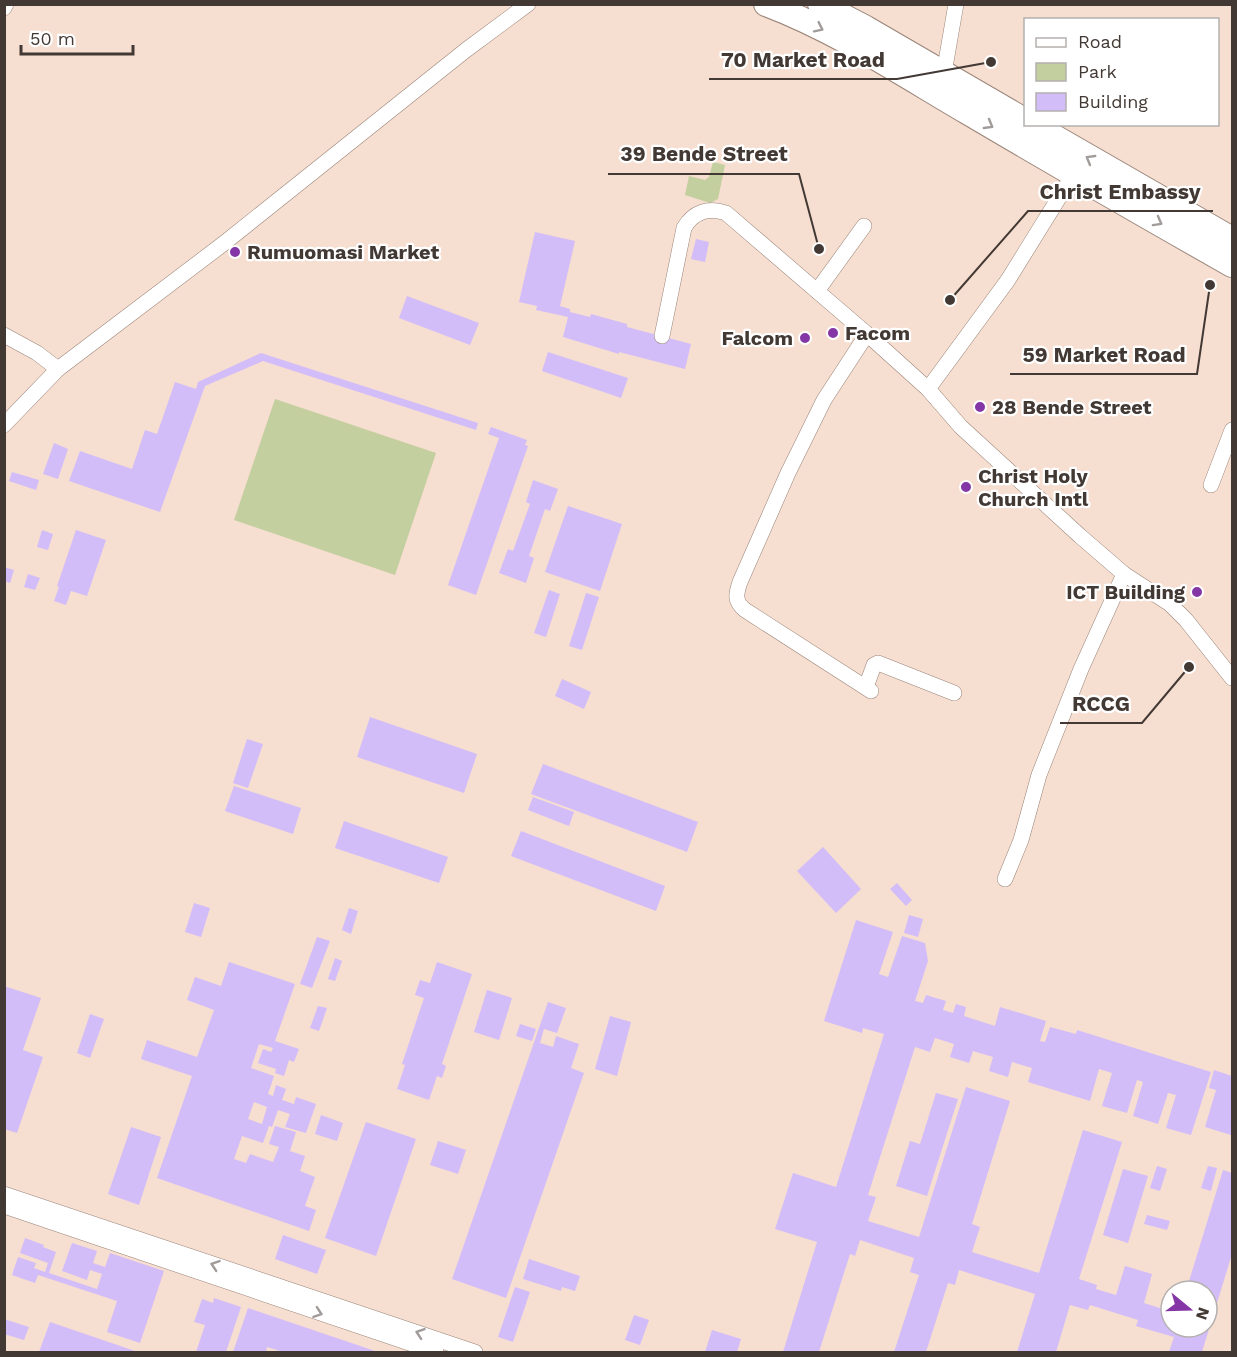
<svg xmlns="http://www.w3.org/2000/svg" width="1237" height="1357" font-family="'Work Sans',sans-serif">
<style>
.green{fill:#c3cf9e}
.building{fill:#d3bdf9;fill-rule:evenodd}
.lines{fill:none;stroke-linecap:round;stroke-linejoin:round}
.minor-casing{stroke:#998478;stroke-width:16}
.primary-casing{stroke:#998478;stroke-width:26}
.minor{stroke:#fff;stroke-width:15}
.primary{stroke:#fff;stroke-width:24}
.oneway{stroke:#a19c9a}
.poi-dot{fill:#8536a6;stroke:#fff;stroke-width:2}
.labels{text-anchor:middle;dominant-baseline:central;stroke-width:4.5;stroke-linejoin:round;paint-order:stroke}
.poi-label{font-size:20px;font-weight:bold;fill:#433934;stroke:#fff;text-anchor:start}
.leader{fill:none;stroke:#433934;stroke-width:2}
.callout-dot{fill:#433934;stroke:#fff;stroke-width:2}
.callout-label{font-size:21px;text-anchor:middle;font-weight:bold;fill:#433934;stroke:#fff;stroke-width:4.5;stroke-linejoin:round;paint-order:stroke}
</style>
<rect width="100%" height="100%" fill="#f6ded1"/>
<g class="green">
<polygon points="713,162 725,165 718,199 710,203 685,195 689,176 705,180 709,177"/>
<polygon points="275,399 436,453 395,575 234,520"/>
</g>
<g class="building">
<polygon points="535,232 575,241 560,306 570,309 570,312 590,317 591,314 627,324 627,327 691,344 685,369 619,352 619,354 563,337 568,317 536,310 537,306 519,302"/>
<polygon points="696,239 709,242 705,262 691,259"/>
<polygon points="407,296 479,323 470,345 399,318"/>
<polygon points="548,352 628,378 621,398 542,371"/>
<polygon points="261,353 478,423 476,430 263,361 205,386 160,512 69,481 80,451 132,469 145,430 157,434 175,382 196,389 198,382"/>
<polygon points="491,427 527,440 525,445 528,446 476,595 448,585 499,438 488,434"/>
<polygon points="54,443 68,449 58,479 43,474"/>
<polygon points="12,472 39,480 36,490 9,481"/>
<polygon points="533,480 558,489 550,511 545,509 529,556 534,558 526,583 499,573 508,549 513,551 530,504 526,502"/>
<polygon points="568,506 622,524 600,591 545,572"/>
<polygon points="42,530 53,534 48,550 37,547"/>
<polygon points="76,530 106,540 87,596 71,591 66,605 54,601 59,587 57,586"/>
<polygon points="4,567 14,570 10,583 4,581"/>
<polygon points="28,574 40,578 35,590 24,587"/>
<polygon points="549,590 560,594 546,637 534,633"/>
<polygon points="586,593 599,597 582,650 569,646"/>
<polygon points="562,679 591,692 584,709 555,696"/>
<polygon points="370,717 477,754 464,793 357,757"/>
<polygon points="247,739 263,744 248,788 233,783"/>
<polygon points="543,764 698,822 687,852 531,794"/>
<polygon points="234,786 301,808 293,834 225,811"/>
<polygon points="533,797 574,812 569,826 528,810"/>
<polygon points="344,821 448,857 439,883 335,848"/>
<polygon points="521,831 665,886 656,911 511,856"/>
<polygon points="823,847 861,889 836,913 797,871"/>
<polygon points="897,883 912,900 906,906 890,889"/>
<polygon points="194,903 210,908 201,937 185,932"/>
<polygon points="349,908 358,911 351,934 342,930"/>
<polygon points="909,915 923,919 918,937 904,933"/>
<polygon points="856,920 893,932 879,974 888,977 902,936 925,943 928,961 915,1001 923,1003 926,995 946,1001 943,1010 953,1013 956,1004 966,1007 964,1016 995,1026 1000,1007 1046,1021 1040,1041 1045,1042 1050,1027 1076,1034 1077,1030 1211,1072 1191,1135 1166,1128 1176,1095 1168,1093 1158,1124 1133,1116 1143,1082 1137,1080 1127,1113 1102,1106 1112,1073 1099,1069 1090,1101 1028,1082 1032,1068 1012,1062 1008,1077 989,1071 993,1057 973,1051 969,1063 950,1057 954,1044 935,1038 930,1052 915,1047 868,1195 876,1197 868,1221 919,1237 966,1087 1010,1101 972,1224 980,1227 972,1252 1039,1273 1083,1130 1122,1142 1079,1279 1097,1285 1096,1289 1116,1295 1125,1266 1152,1274 1144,1303 1163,1309 1164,1304 1171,1306 1171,1327 1207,1327 1207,1291 1186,1291 1223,1170 1232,1173 1232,1254 1202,1352 1169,1352 1174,1337 1136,1326 1138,1320 1090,1305 1088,1310 1070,1305 1056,1352 1017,1352 1035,1294 959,1270 955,1285 948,1283 926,1352 894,1352 919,1275 910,1272 914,1258 860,1240 855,1256 850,1254 819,1352 783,1352 817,1242 775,1229 793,1173 836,1187 884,1034 863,1028 862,1033 824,1021"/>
<polygon points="317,937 330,941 312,988 300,984"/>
<polygon points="335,958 342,961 335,981 328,979"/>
<path d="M229 962 295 984 275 1041 299 1049 294 1062 289 1060 284 1076 275 1073 276 1069 258 1063 263 1049 271 1052 273 1048 259 1044 251 1068 274 1076 268 1094 273 1096 276 1085 286 1089 282 1100 294 1104 296 1097 316 1104 306 1133 285 1127 290 1114 278 1110 272 1127 269 1126 263 1143 242 1136 234 1159 246 1163 250 1154 273 1162 279 1147 269 1144 275 1126 296 1132 290 1151 305 1156 300 1171 315 1177 305 1206 316 1210 309 1231 157 1178 192 1076 141 1059 147 1040 197 1057 214 1010 187 1000 195 977 221 986ZM254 1102 267 1107 262 1124 248 1119Z"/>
<polygon points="437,962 472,974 442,1064 446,1066 442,1078 437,1076 429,1100 397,1089 405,1065 402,1064 424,998 415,995 420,980 430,983"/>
<polygon points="4,986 41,998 23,1050 43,1057 17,1133 4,1129"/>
<polygon points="487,990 512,998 499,1040 474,1032"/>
<polygon points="548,1002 566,1008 557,1033 544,1029 540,1043 553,1047 556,1036 579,1044 571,1068 584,1073 506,1298 452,1279"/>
<polygon points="318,1006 327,1008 319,1031 310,1028"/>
<polygon points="90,1014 104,1019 90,1058 77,1053"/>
<polygon points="610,1016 631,1022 617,1076 595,1069"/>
<polygon points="520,1024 536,1029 532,1041 516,1036"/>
<polygon points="1214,1070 1232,1076 1231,1135 1205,1127 1216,1090 1209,1088"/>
<polygon points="936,1093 958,1099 927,1196 896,1186 910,1141 920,1144"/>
<polygon points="321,1115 343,1123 337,1141 315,1134"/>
<polygon points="366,1122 416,1139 376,1256 325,1238"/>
<polygon points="131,1127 161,1137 139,1205 108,1194"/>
<polygon points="438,1141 466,1150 458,1174 430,1165"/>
<polygon points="1157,1166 1167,1169 1160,1191 1150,1188"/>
<polygon points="1208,1166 1217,1168 1211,1191 1201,1188"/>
<polygon points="1123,1169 1148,1176 1128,1243 1103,1235"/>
<polygon points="1147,1215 1170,1221 1167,1230 1144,1224"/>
<polygon points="283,1235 326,1250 317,1274 275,1259"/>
<polygon points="25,1238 44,1245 43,1247 56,1252 49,1273 97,1289 102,1274 90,1270 87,1280 62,1271 72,1243 97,1251 93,1263 105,1267 110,1253 164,1271 140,1343 107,1332 117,1301 38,1275 35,1283 12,1275 18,1257 36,1263 34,1268 45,1272 48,1263 20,1253"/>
<polygon points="529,1259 580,1276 575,1291 562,1287 561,1291 523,1279"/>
<polygon points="515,1287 530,1292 513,1342 498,1337"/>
<polygon points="214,1298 241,1307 226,1352 196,1352 205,1325 194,1322 202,1299 213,1303"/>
<polygon points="248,1308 378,1352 283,1352 267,1347 266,1352 233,1352"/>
<polygon points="634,1315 649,1320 640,1345 625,1340"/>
<polygon points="4,1319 29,1327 24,1340 4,1334"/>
<polygon points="50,1322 138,1352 39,1352"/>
<polygon points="712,1330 741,1339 737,1352 705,1352"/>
</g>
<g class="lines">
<g class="minor-casing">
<g id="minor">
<polyline points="4,8 6,4"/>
<polyline points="944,73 956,4"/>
<polyline points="817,291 864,226"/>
<path d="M867 334 824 400 788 473 740 582C736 594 734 601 745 610L871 691"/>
<polyline points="4,335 37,353 58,369"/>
<path d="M662 336 684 228C693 212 708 207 726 213L867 334 928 389 961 427 1080 536 1124 574 1170 604 1186 620 1232 678"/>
<polyline points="928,389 1008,280 1073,175"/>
<polyline points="4,425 58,369 223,244 466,50 528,4"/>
<polyline points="1211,485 1232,430"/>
<polyline points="866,687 874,665 878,663 954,693"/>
<polyline points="1005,879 1021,840 1039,775 1081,669 1124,574"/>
<polyline points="4,1194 475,1352"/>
<polyline points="4,1206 436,1352"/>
</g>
</g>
<g class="primary-casing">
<g id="primary">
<path d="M766 4C837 31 902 74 967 112 1055 164 1144 215 1232 265"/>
<polyline points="820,4 866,28 1026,121"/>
<polyline points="1032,124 1232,239"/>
</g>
</g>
<use href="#minor" class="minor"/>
<use href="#primary" class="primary"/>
</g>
<defs><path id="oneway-chevron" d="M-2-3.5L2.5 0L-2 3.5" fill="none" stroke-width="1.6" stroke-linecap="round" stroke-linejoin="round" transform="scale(1.5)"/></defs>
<g class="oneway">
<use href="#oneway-chevron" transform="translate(819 28) rotate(26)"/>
<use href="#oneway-chevron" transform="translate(989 125) rotate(30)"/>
<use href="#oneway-chevron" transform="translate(1090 159) rotate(-150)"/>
<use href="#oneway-chevron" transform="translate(1158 222) rotate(29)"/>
<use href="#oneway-chevron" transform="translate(215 1265) rotate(-161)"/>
<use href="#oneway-chevron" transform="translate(318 1313) rotate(19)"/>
<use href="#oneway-chevron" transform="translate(420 1333) rotate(-161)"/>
</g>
<g class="poi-dot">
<circle cx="235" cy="252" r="6"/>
<circle cx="833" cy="333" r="6"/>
<circle cx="805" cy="338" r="6"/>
<circle cx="980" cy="407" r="6"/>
<circle cx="966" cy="487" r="6"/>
<circle cx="1197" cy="592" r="6"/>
</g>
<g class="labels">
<g class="poi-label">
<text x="247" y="252">Rumuomasi Market</text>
<text x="845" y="333">Facom</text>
<text x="793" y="338" text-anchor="end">Falcom</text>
<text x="992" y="407">28 Bende Street</text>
<text x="978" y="476">Christ Holy<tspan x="978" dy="23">Church Intl</tspan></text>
<text x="1185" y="592" text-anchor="end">ICT Building</text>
</g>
</g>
<path class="leader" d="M991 62L897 79H709M819 249L799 174H608M950 300L1028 211H1213M1210 285L1197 374H1010M1189 667L1142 723H1060"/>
<g class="callout-dot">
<circle cx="991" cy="62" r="6"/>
<circle cx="819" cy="249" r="6"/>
<circle cx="950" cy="300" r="6"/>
<circle cx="1210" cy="285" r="6"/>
<circle cx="1189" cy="667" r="6"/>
</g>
<g class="callout-label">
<text x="803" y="67">70 Market Road</text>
<text x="704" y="161">39 Bende Street</text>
<text x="1120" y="199">Christ Embassy</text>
<text x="1104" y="362">59 Market Road</text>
<text x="1101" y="711">RCCG</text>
</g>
<rect width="1237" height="1357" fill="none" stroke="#433934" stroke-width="12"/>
<rect x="1024" y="18" width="195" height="108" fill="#ffffff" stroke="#b4b0ae" stroke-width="1.5"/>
<rect x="1036" y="38" width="30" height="9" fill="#ffffff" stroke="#b4b0ae" stroke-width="1.5"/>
<text x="1078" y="48" font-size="18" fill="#433934">Road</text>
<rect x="1036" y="63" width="30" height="18" fill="#c3cf9e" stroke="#b4b0ae" stroke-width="1.5"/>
<text x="1078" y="78" font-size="18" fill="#433934">Park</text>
<rect x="1036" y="93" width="30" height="18" fill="#d3bdf9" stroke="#b4b0ae" stroke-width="1.5"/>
<text x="1078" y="108" font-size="18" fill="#433934">Building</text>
<g transform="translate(1189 1309) rotate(109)"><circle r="28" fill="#ffffff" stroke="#b4b0ae" stroke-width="1.5"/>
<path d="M0-4.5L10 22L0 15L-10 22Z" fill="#8536a6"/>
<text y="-9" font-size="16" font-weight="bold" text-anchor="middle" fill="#433934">N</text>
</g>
<path d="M21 45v9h112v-9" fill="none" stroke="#433934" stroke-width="3"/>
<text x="30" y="45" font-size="18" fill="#433934" stroke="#ffffff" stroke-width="4.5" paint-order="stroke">50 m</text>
</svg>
